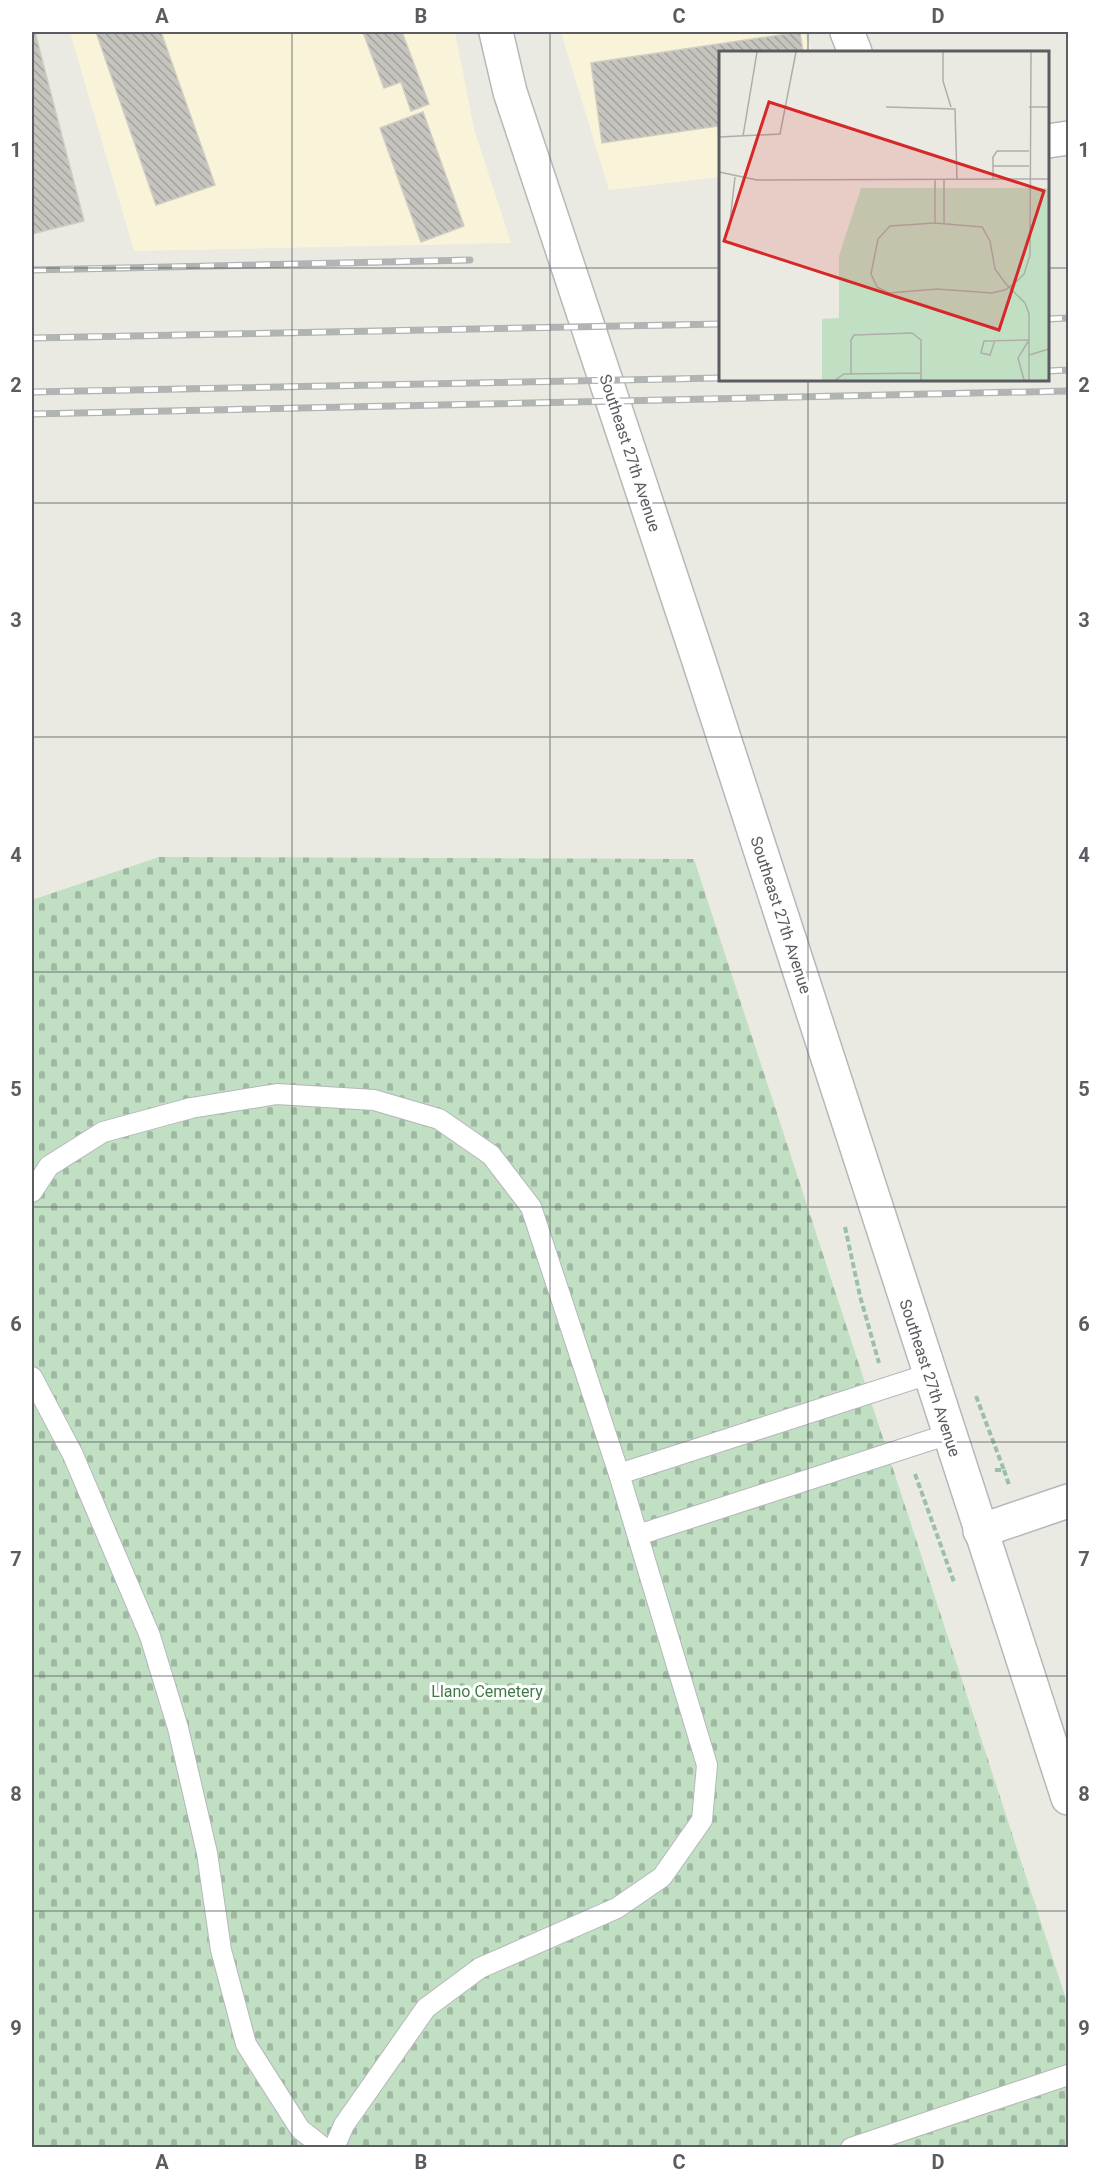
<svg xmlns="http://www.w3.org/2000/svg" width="1100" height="2179" font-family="Roboto,sans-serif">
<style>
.commercial{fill:#f9f4d9}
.cemetery{fill:url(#cemetery-stones)}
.building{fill:url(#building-back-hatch);stroke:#cfccc1;stroke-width:1.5}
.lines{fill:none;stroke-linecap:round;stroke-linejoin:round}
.lane-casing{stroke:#b4b6bb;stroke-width:22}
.street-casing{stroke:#b4b6bb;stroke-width:36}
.secondary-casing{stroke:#b5b7bc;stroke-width:36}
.path{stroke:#9ac0a8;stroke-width:4;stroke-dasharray:6 3;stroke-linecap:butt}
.lane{stroke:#fff;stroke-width:20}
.street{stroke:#fff;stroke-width:33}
.secondary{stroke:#fff;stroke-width:33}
.rail-casing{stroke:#b2b3b3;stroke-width:7}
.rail{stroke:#fff;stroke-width:4.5;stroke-dasharray:14;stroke-linecap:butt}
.grid{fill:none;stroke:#5a5c61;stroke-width:1.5;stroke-opacity:0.55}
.labels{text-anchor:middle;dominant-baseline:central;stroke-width:6;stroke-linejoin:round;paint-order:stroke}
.street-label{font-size:16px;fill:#5a5c61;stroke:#fff}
.park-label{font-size:16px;fill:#3d7c45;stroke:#fff}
.inset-road{fill:none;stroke:#adadaa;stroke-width:1.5}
.view{fill:#d62828;fill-opacity:0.15;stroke:#d62828;stroke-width:3}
.inset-edge{fill:none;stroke:#5a5c61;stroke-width:3}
.neatline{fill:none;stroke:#5a5c61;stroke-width:2}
.grid-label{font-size:20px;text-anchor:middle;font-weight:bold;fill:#5a5c61}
</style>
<defs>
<pattern id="cemetery-stones" width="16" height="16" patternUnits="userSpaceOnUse" patternTransform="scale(1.5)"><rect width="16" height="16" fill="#c1e0c3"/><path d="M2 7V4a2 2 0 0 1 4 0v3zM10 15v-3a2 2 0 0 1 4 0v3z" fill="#a0b9a2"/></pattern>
<pattern id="building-back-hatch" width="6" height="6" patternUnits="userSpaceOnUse" patternTransform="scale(1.5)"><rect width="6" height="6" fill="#c6c4be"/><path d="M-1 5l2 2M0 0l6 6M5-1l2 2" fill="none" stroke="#a4a29e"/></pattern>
</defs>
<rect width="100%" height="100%" fill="#ebeae2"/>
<g class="commercial">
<polygon points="70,32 455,32 474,129 511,243 134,251"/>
<polygon points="561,32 804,32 812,52 720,52 720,177 609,190"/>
</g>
<polygon class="cemetery" points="159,857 694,859 1068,2005 1068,2147 32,2147 32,900"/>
<g class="building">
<polygon points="32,32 35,32 84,221 32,234"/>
<polygon points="96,32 161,32 215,185 156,205"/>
<polygon points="363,32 402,32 429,104 411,111 401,82 384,88"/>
<polygon points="800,32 803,52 720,52 720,143 718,126 602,143 591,63"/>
<polygon points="423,112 464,226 421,242 380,128"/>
</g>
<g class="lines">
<g class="lane-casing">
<g id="lane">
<polyline points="32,1192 49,1166 103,1132 191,1108 277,1094 374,1100 439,1119 491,1155 531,1207 619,1474 707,1765 702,1820 662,1877 617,1908 480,1968 426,2008 344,2125 334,2148"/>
<polyline points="32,1377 73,1455 150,1636 178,1728 207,1853 221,1950 246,2044 300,2129 324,2148"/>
<polyline points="619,1474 929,1374"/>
<polyline points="638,1535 949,1434"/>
<polyline points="851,2148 1068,2075"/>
</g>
</g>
<g class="street-casing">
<polyline id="street" points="980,1531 1068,1501"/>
</g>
<g class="secondary-casing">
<g id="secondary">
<polyline points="496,32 510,92 699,661 1068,1798"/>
<polyline points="847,32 855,52"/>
<polyline points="1048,141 1068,138"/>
</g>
</g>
<g class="path">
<polyline points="845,1227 860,1296 879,1363"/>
<polyline points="976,1396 1004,1470"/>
<polyline points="995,1470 1004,1470 1009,1485"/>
<polyline points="915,1474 954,1582"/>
</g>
<use href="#lane" class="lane"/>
<use href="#street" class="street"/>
<use href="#secondary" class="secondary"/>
<g class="rail-casing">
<g id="rail">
<polyline points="32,270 470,260"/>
<polyline points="1048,319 1068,318"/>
<polyline points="32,338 720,324"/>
<polyline points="1048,371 1068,370"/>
<polyline points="32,392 720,378"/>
<polyline points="32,414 1068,391"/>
</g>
</g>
<use href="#rail" class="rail"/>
</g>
<path class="grid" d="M292 32V2148M550 32V2148M808 32V52M32 268H720M1048 268H1068M808 380V2148M32 503H1068M32 737H1068M32 972H1068M32 1207H1068M32 1442H1068M32 1676H1068M32 1911H1068"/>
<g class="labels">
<g class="street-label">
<text transform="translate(630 453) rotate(72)">Southeast 27th Avenue</text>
<text transform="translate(781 915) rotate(72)">Southeast 27th Avenue</text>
<text transform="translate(930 1378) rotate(72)">Southeast 27th Avenue</text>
</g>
<g class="park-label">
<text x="487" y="1691">Llano Cemetery</text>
</g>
</g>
<g transform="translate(719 51)">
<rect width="330" height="330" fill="#ebeae2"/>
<path d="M142 137H330V329H103V268L120 267V205Z" fill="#c1e0c3"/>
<path class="inset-road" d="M224 1V30L232 56M167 56 236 58 238 129M310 56H330M24 85 38 1M0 86 61 83 77 1M274 115H310M0 121 38 129 330 128M225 129V172M274 129V106L278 100H310M216 172V129M10 179 16 126M276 289 271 304 262 302 265 290 304 289H310M310 304 330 298M132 322V289L135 284 193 282 202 289V329M116 329 125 323 202 322M305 329 299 307 310 289M310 329V263L306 252 287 233 276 218 271 190 263 176 216 172 171 175 159 188 152 223 158 236 170 242 218 238 273 242 286 239 290 236 295 233 305 223 311 204 312 1"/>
<path class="view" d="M50 51 325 140 280 279 5 190Z"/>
<rect width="330" height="330" class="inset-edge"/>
</g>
<rect width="1100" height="2179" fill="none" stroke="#ffffff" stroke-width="66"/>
<rect x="33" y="33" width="1034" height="2113" class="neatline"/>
<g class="grid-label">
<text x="162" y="23">A</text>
<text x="421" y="23">B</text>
<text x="679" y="23">C</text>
<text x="938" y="23">D</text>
<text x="16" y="157">1</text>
<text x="1084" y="157">1</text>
<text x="16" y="392">2</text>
<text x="1084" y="392">2</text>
<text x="16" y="627">3</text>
<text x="1084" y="627">3</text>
<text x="16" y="862">4</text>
<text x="1084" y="862">4</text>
<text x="16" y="1096">5</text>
<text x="1084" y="1096">5</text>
<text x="16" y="1331">6</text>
<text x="1084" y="1331">6</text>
<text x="16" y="1566">7</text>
<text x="1084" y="1566">7</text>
<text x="16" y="1801">8</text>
<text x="1084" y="1801">8</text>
<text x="16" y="2035">9</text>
<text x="1084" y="2035">9</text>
<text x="162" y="2169">A</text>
<text x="421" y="2169">B</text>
<text x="679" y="2169">C</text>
<text x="938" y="2169">D</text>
</g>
</svg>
